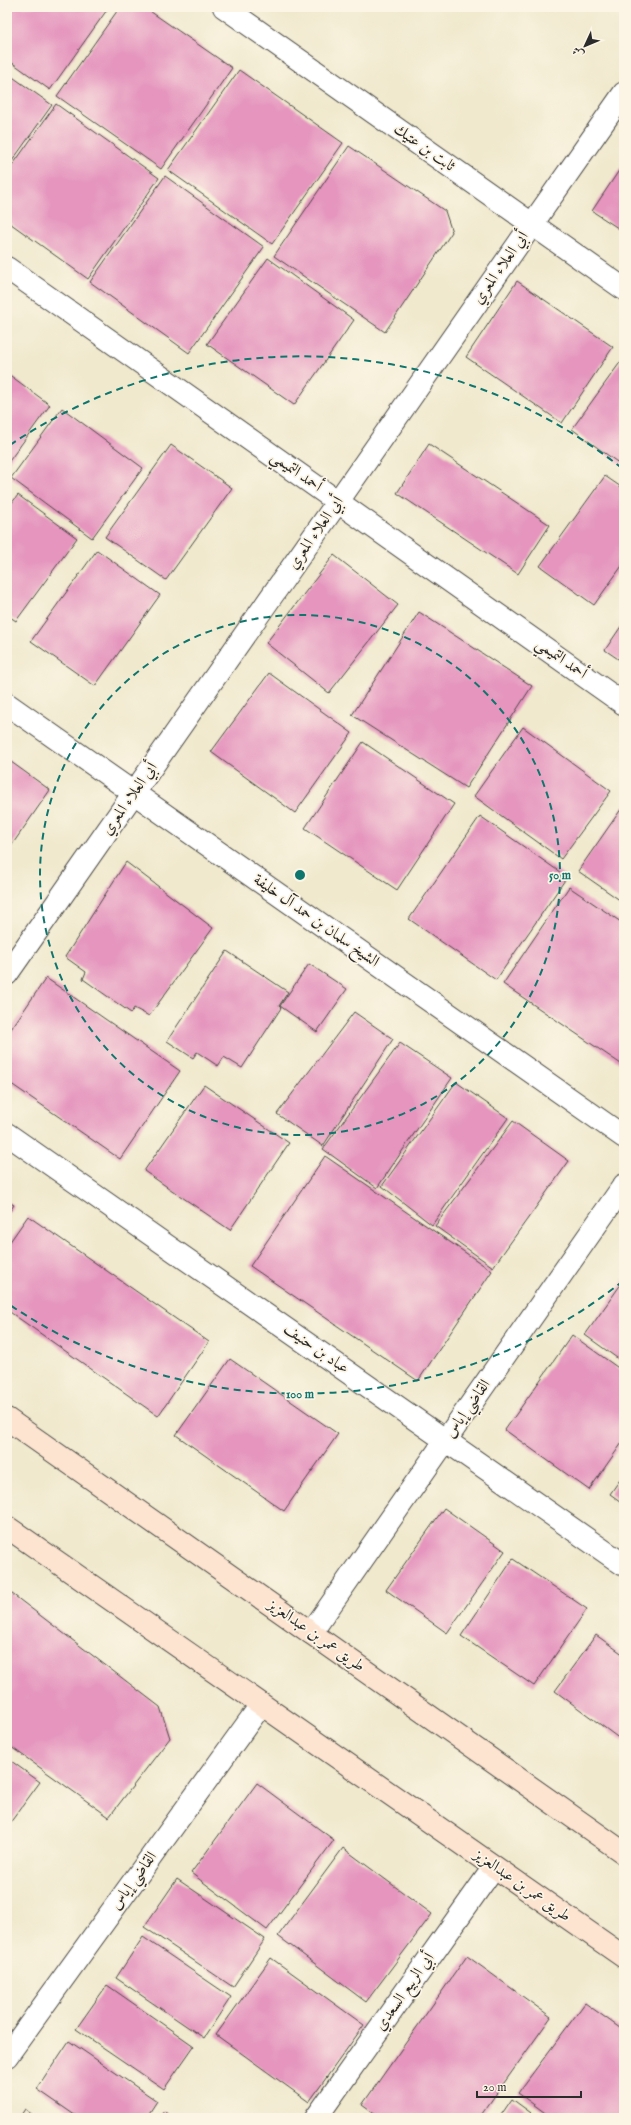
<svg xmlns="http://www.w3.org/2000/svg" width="631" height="2125" font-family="'IM FELL English',Amiri,serif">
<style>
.building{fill:#e595be}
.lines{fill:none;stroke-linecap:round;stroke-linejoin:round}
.street-casing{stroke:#494843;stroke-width:24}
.secondary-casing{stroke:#494843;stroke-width:24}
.street{stroke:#fff;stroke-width:22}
.secondary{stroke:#fde4d0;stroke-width:22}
.ring{fill:none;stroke:#0f766e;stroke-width:2;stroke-dasharray:7 5}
.labels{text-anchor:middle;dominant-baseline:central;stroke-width:3.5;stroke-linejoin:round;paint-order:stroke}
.street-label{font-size:16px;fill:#2b2b2b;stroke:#fcf5e5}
.centre{fill:#0f766e;stroke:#fcf5e5;stroke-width:2}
.ring-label{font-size:12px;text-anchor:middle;font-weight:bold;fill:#0f766e;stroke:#fcf5e5;stroke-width:3.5;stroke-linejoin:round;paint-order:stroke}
</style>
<rect width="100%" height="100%" fill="#fcf5e5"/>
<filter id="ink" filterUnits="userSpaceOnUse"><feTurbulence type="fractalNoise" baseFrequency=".025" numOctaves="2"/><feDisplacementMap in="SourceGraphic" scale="8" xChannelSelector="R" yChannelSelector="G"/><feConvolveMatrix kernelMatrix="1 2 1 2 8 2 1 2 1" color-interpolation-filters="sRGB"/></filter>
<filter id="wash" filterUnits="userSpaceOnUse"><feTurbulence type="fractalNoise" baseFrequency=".012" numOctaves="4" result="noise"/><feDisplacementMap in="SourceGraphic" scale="16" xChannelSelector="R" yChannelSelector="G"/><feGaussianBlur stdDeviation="0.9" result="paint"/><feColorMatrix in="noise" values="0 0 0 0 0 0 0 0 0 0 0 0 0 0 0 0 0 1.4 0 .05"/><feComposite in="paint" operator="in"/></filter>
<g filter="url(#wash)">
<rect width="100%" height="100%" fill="#f0e9ce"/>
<g id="blocks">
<g class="building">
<polygon points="7,7 109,7 50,90 7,59"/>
<polygon points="120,7 144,7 232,68 161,169 57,96"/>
<polygon points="239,70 343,143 272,244 168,170"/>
<polygon points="7,73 52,105 7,168"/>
<polygon points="56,104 159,178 88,279 7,221 7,173"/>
<polygon points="349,146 445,211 452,232 385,332 274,256"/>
<polygon points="624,163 624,232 592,211"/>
<polygon points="165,176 264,247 189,353 90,282"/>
<polygon points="268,258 354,320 294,405 207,344"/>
<polygon points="517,281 613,347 562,423 466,357"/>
<polygon points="624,357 624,467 572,429"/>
<polygon points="7,373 50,405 7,464"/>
<polygon points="62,408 143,468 92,538 11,478"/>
<polygon points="429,444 550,525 518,574 397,493"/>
<polygon points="171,445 232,488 166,580 105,537"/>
<polygon points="605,476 624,489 624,563 594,605 540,566"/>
<polygon points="18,495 77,538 16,621 7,615 7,509"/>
<polygon points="97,550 160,595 95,686 31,641"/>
<polygon points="334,555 398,605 329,693 266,643"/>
<polygon points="419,612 532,686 466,788 352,715"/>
<polygon points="624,622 624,663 605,650"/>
<polygon points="269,673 352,733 295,813 211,752"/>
<polygon points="523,727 611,791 561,859 474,796"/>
<polygon points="363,742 454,804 397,890 305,828"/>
<polygon points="7,759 50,790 7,852"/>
<polygon points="624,805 624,903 578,871"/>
<polygon points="480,816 567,877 496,980 409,919"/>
<polygon points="126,862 213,928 149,1016 134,1008 131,1013 83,979 86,972 65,957"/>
<polygon points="569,887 624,924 624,1066 503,984"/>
<polygon points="227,951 288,992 279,1006 281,1008 242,1068 224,1057 218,1066 197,1052 193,1058 167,1041"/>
<polygon points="309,964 347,989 317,1032 280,1006"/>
<polygon points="46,978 180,1071 120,1159 7,1081 7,1035"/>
<polygon points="354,1012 393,1039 323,1146 277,1114"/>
<polygon points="400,1043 452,1078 377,1188 323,1149"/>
<polygon points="456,1082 508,1118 432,1225 382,1186"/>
<polygon points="204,1085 289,1143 230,1230 144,1171"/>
<polygon points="513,1121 569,1161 493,1267 435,1226"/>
<polygon points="325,1156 492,1271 418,1381 250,1266"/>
<polygon points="7,1201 14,1205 7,1215"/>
<polygon points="28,1216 209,1342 158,1416 7,1310 7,1246"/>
<polygon points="624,1280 624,1363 585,1335"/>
<polygon points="572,1335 624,1372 624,1440 589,1490 505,1430"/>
<polygon points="230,1359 338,1434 284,1511 176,1435"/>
<polygon points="624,1474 624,1504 610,1494"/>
<polygon points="444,1508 505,1551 447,1633 386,1590"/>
<polygon points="513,1559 587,1609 534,1686 461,1636"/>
<polygon points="7,1590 160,1707 170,1738 109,1817 7,1744"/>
<polygon points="596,1635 624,1655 624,1742 555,1691"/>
<polygon points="7,1758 40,1782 7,1827"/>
<polygon points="257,1783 334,1840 267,1930 191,1873"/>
<polygon points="343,1848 432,1914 366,2002 278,1936"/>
<polygon points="177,1879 265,1939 233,1987 144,1927"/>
<polygon points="143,1937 231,1997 204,2038 116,1978"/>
<polygon points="467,1956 551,2017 479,2118 380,2118 362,2105"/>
<polygon points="271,1958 364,2025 309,2102 216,2035"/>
<polygon points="107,1985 194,2046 164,2089 76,2029"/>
<polygon points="585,2003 624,2031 624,2118 552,2118 518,2093"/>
<polygon points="69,2041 157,2101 146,2118 79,2118 37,2089"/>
<polygon points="512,2099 538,2118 499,2118"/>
<polygon points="25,2109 37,2118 19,2118"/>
<polygon points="164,2111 172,2118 159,2118"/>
<polygon points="364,2114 370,2118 362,2118"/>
</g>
</g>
</g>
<g filter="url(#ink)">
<use href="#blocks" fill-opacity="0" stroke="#494843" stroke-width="1"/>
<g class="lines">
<g class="street-casing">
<g id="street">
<polyline points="224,7 624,289"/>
<polyline points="7,268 624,704"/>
<polyline points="7,704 624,1137"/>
<polyline points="7,974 624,93"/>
<polyline points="7,1134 624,1565"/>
<polyline points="311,1633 624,1185"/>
<polyline points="7,2056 261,1705"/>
<polyline points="316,2118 494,1867"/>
</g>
</g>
<g class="secondary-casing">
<g id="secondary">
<polyline points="7,1419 624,1853"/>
<polyline points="7,1527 624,1957"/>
</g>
</g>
<use href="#street" class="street"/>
<use href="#secondary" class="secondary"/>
</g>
</g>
<g class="ring">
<circle cx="300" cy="875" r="260"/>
<path d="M623 1281A519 519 0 0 1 10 1305M10 445A519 519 0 0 1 623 469"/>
</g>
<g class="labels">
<g class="street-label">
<text transform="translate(424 148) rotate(35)">ثابت بن عتيك</text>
<text transform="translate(501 268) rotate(-55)">أبي العلاء المعري</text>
<text transform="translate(296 472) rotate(35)">أحمد التميمي</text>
<text transform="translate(316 533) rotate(-55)">أبي العلاء المعري</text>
<text transform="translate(561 659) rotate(35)">أحمد التميمي</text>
<text transform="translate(130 799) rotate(-55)">أبي العلاء المعري</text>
<text transform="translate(316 921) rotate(35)">الشيخ سلمان بن حمد آل خليفة</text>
<text transform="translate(316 1349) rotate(35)">عباد بن حنيف</text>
<text transform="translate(468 1409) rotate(-55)">القاضي إياس</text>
<text transform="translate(316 1636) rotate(35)">طريق عمر بن عبدالعزيز</text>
<text transform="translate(134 1881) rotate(-54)">القاضي إياس</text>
<text transform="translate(522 1886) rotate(35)">طريق عمر بن عبدالعزيز</text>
<text transform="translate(405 1992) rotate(-55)">أبي الربيع السعدي</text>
</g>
</g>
<circle cx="300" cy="875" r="6" class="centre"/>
<g class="ring-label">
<text x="560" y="879">50 m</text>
<text x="300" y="1398">100 m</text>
</g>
<rect width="631" height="2125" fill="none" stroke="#fcf5e5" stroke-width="24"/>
<g transform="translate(585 46) rotate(226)" stroke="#fcf5e5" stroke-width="3" paint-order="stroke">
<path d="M0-3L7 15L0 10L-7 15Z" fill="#2b2b2b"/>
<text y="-6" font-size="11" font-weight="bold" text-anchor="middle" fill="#2b2b2b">ش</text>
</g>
<path d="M477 2091v6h104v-6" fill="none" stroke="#2b2b2b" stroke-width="2"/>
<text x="483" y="2091" font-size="12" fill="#2b2b2b" stroke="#fcf5e5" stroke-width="3" paint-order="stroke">20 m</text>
</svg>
